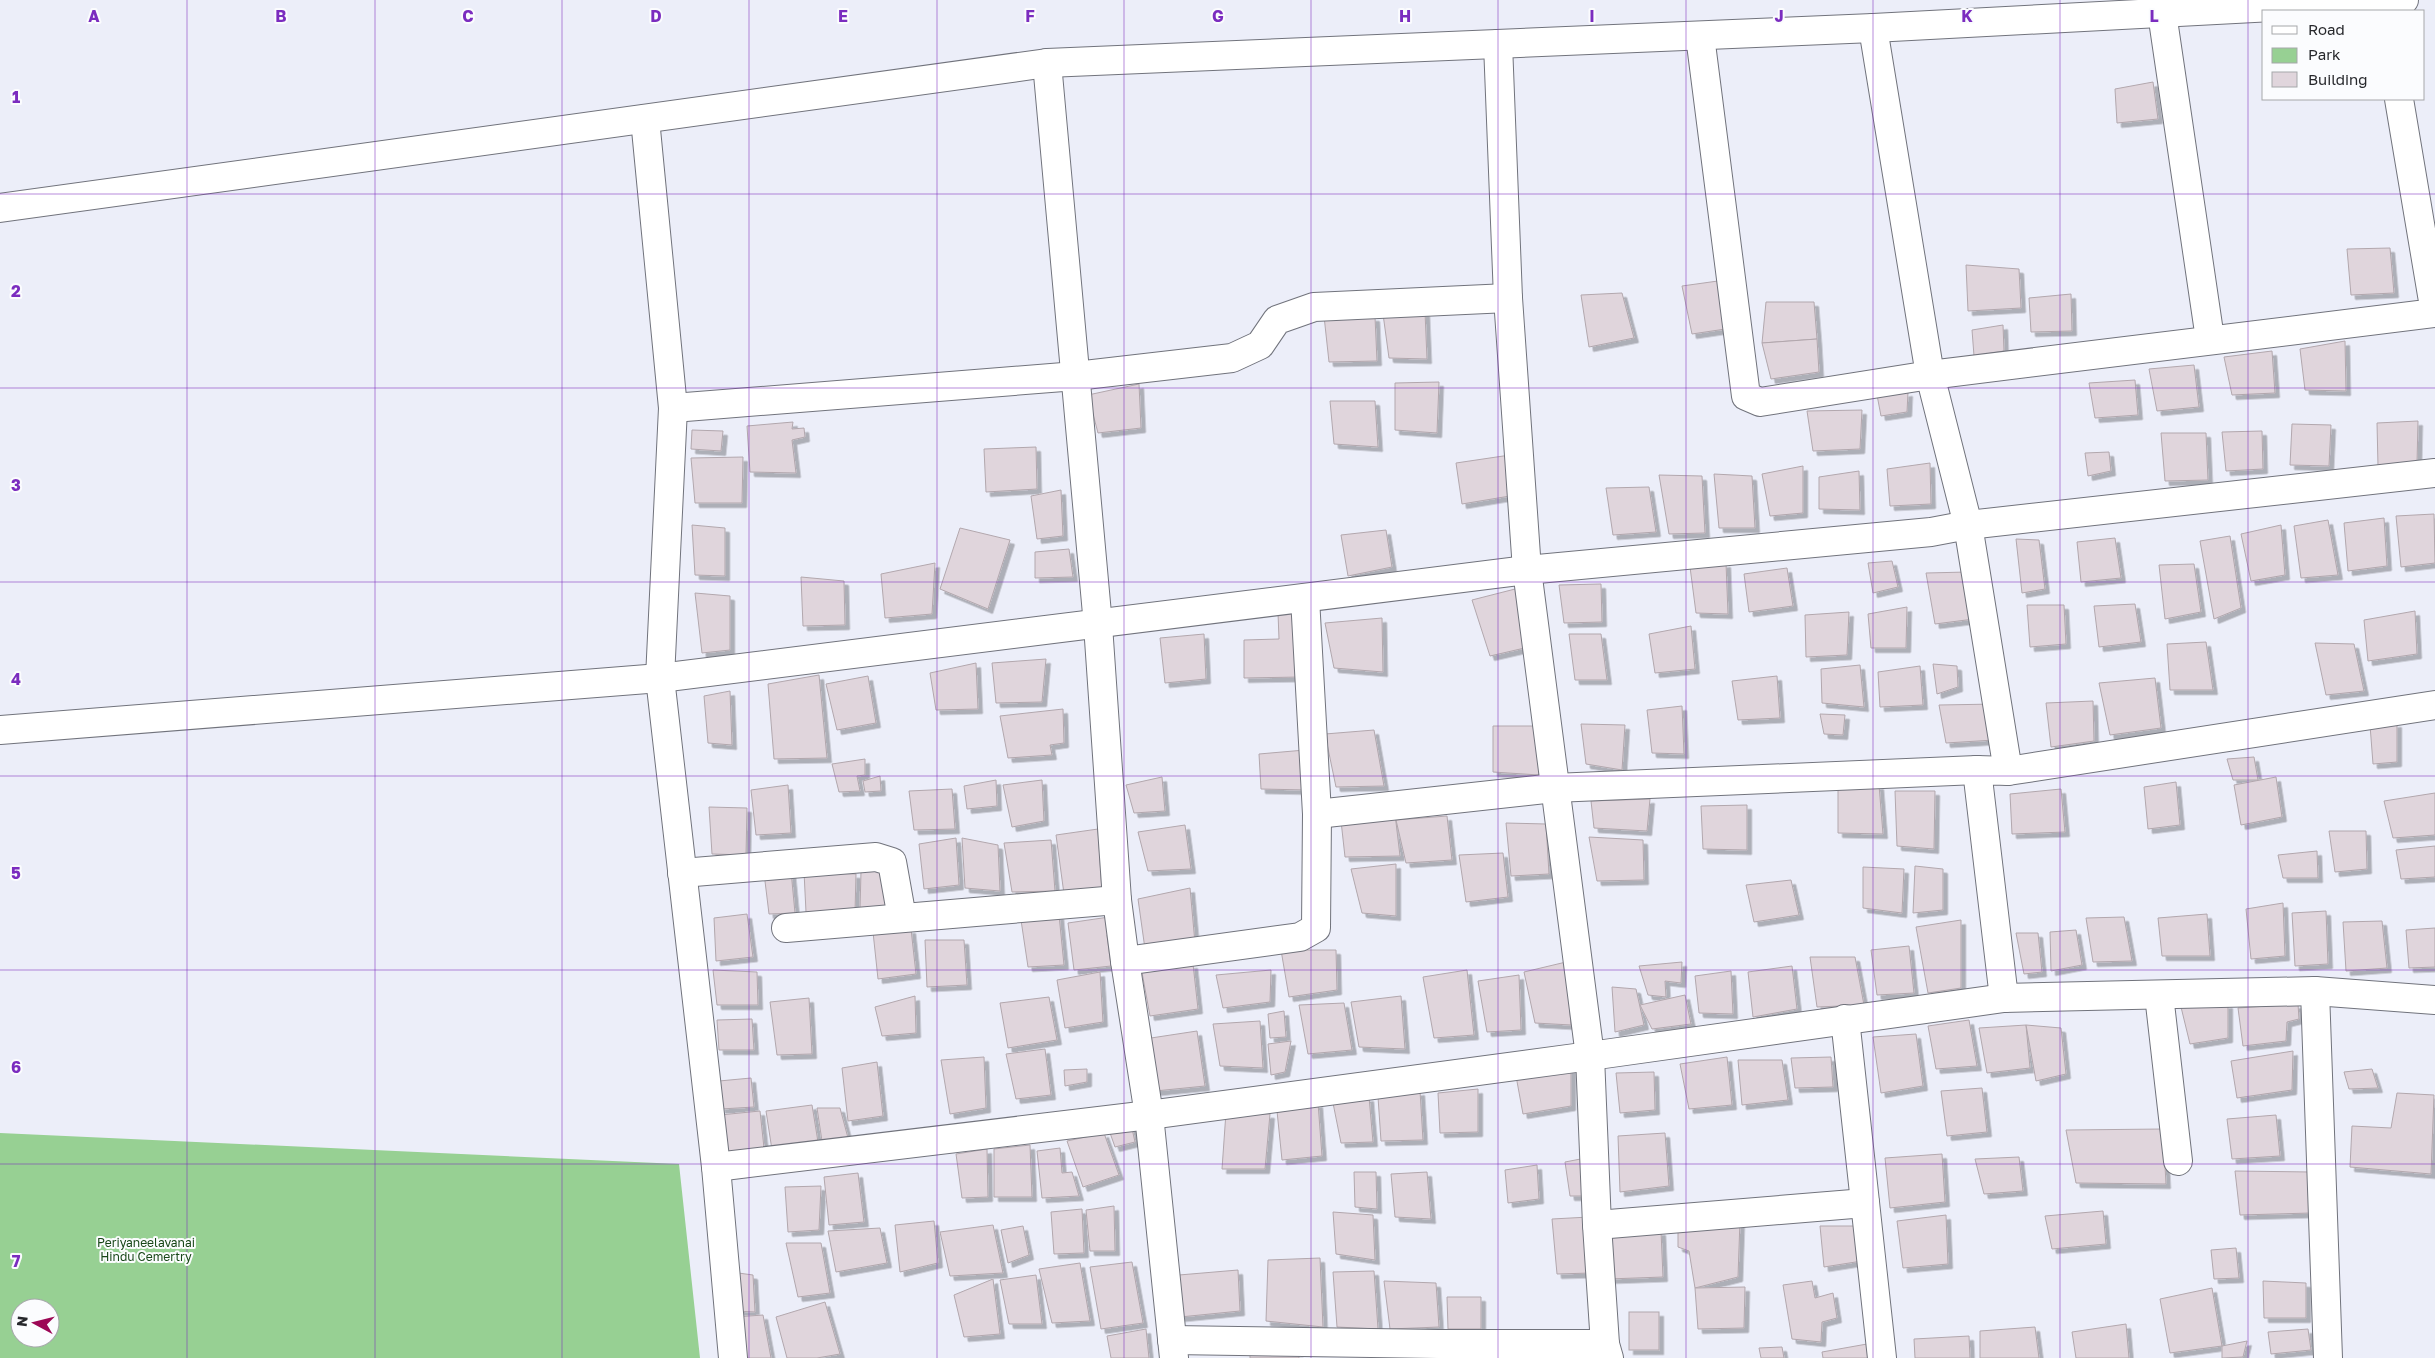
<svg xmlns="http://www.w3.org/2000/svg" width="2435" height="1358" font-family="'Golos Text',sans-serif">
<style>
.green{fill:#97d093;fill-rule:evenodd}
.building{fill:#e0d5dc;stroke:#b2a7ad;filter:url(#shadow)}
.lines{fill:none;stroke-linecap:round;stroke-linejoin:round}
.minor-casing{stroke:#71737c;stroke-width:30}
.minor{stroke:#fff;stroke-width:28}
.grid{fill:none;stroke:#7b2cbf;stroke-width:1;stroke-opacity:0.55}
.labels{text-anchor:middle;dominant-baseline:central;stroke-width:4;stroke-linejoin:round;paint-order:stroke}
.park-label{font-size:12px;fill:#174617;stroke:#fbfcfe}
.grid-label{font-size:16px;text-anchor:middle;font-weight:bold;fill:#7b2cbf;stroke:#fbfcfe;stroke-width:4;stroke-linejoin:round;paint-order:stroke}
</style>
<defs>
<filter id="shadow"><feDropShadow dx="4.5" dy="4.5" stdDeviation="0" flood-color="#0004"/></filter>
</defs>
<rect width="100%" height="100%" fill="#eceef9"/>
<path class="green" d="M0 1133 679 1164 700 1358H0ZM20 1308H50V1338H20Z"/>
<g class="building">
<polygon points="2153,82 2158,119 2117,123 2115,89"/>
<polygon points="2390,248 2394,293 2351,295 2347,249"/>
<polygon points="1966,265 2019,269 2021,308 1968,311"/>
<polygon points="1725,280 1732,328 1692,334 1682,286"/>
<polygon points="1622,293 1634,338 1589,347 1581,295"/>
<polygon points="2071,294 2072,331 2031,332 2029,298"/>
<polygon points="1766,302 1814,302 1817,339 1762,343"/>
<polygon points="1425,312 1427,359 1389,358 1383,314"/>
<polygon points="1324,316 1375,317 1377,361 1329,362"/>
<polygon points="2003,325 2004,351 1974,356 1972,330"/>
<polygon points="1817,339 1819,372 1771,379 1762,343"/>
<polygon points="2345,341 2346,391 2305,390 2300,349"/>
<polygon points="2272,351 2275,393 2232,395 2224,357"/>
<polygon points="2194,365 2199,407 2157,411 2149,369"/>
<polygon points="2135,380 2138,415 2095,418 2089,383"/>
<polygon points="1439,382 1437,433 1395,430 1395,383"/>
<polygon points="1139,384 1141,428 1098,433 1088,395"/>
<polygon points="1908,392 1907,412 1881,416 1877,395"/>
<polygon points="1330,401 1375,401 1378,447 1334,444"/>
<polygon points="1862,410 1860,449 1813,451 1807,411"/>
<polygon points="2418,421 2417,463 2378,466 2377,423"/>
<polygon points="793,422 792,429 804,428 805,437 792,440 796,473 750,472 747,426"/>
<polygon points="2292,424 2331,425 2329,466 2290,465"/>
<polygon points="692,430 723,431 721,451 691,449"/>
<polygon points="2262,431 2263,469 2226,471 2222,432"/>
<polygon points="2161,433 2206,433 2208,480 2165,481"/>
<polygon points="1036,447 1037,489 986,492 984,449"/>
<polygon points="2109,452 2111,471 2088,476 2085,453"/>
<polygon points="1510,455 1510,496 1462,504 1456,463"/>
<polygon points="743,457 742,503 695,503 691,458"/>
<polygon points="1930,463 1931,504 1890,506 1887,469"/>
<polygon points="1803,466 1803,513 1770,516 1762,474"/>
<polygon points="1859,471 1860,510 1819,509 1819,477"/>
<polygon points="1714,474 1752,476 1755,528 1719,528"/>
<polygon points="1659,475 1702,476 1705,533 1669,534"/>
<polygon points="1649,487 1656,532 1613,535 1606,488"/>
<polygon points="1061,490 1063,536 1037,539 1031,496"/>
<polygon points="2434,514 2435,563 2401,567 2396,516"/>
<polygon points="2384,518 2387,566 2348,571 2344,523"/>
<polygon points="2328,520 2338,575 2301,578 2294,526"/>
<polygon points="692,525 725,528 725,576 695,575"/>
<polygon points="2281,525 2285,575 2251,581 2241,534"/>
<polygon points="960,528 1010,540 988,609 940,589"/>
<polygon points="1386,530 1392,567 1348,576 1341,535"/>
<polygon points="2230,536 2241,608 2214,619 2200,541"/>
<polygon points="2115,538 2121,578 2081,582 2077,542"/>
<polygon points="2016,539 2039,540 2045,589 2022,593"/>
<polygon points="1069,549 1073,577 1035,578 1035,552"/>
<polygon points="1892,561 1898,587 1873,593 1868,563"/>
<polygon points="935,563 932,614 885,618 881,574"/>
<polygon points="1726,563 1728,614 1696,613 1690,567"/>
<polygon points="2194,564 2201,612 2165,619 2159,565"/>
<polygon points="1787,568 1793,606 1749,612 1744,574"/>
<polygon points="1967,572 1974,619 1935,624 1926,573"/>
<polygon points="801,577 844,581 845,625 803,626"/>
<polygon points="1601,584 1602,622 1564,623 1559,585"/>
<polygon points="1519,588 1529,647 1490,656 1472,600"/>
<polygon points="695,593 730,596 730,650 702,653"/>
<polygon points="2135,604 2141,642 2099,647 2094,606"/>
<polygon points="2027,605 2064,605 2066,644 2030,647"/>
<polygon points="1907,607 1906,648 1871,648 1868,614"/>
<polygon points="2415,611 2417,654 2368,661 2364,620"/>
<polygon points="1849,612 1847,655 1806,657 1805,615"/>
<polygon points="1278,613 1298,613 1300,677 1244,678 1244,640 1279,639"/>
<polygon points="1382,618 1383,672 1334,668 1325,623"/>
<polygon points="1691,626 1695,669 1655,673 1649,634"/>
<polygon points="1204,634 1206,679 1165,683 1160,638"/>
<polygon points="1569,634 1601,634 1607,680 1575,680"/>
<polygon points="2206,642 2213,690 2170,690 2167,644"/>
<polygon points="2315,643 2354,644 2364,691 2326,695"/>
<polygon points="1046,659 1042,702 996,703 992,663"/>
<polygon points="976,663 978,709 936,710 930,673"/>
<polygon points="1933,664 1957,666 1958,687 1937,694"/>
<polygon points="1860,665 1864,707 1822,703 1821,669"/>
<polygon points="1920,666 1923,705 1880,707 1878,672"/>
<polygon points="819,675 827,758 774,759 768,684"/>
<polygon points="868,676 876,723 837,730 826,684"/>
<polygon points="1777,676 1780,718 1738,720 1732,681"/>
<polygon points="2155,678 2161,728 2110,735 2099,683"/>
<polygon points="730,691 732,745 708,743 704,696"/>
<polygon points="2093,701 2094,741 2051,747 2046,703"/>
<polygon points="1996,704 1994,740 1946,743 1939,705"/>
<polygon points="1682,706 1684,754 1652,753 1647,710"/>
<polygon points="1063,709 1064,743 1050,745 1052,755 1008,758 1000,716"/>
<polygon points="1820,714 1845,715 1843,735 1824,734"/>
<polygon points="2397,723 2397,762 2373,764 2370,725"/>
<polygon points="1581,724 1625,725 1622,770 1586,764"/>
<polygon points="1493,726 1537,726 1539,775 1493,772"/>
<polygon points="1374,730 1384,786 1336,787 1325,734"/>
<polygon points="1305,750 1307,790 1261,789 1259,754"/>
<polygon points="2254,757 2258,780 2233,780 2227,759"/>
<polygon points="865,759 865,775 857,776 860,791 839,792 832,764"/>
<polygon points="880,776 881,791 865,792 863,781"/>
<polygon points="1162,777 1165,811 1134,813 1126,785"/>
<polygon points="2276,777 2282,817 2241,825 2234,785"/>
<polygon points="996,780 997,806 967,809 964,786"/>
<polygon points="1042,780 1044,821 1012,827 1003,785"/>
<polygon points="2176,782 2180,825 2148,829 2144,787"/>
<polygon points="788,785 791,833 756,835 751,790"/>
<polygon points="1879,785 1883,834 1838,833 1838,788"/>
<polygon points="952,789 955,829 914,830 909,791"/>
<polygon points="2061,789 2065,832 2012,834 2010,794"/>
<polygon points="1895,791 1935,791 1934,849 1897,846"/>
<polygon points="2435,793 2435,835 2393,838 2384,801"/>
<polygon points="1650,799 1647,831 1594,828 1591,801"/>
<polygon points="1747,805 1747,850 1703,849 1701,806"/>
<polygon points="709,807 747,808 746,855 712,854"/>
<polygon points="1395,814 1400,856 1345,857 1341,821"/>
<polygon points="1447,816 1452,860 1406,863 1396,820"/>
<polygon points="1506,823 1546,824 1549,874 1511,876"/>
<polygon points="1185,825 1191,869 1148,871 1138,832"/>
<polygon points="1098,829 1102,892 1064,894 1056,835"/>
<polygon points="2329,831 2366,831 2367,869 2335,872"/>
<polygon points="1589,837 1643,840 1644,880 1597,881"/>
<polygon points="956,838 959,885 924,889 919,844"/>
<polygon points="962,838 998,845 1000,891 965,888"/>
<polygon points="1051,840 1055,891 1012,892 1004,843"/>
<polygon points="2435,846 2435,877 2401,879 2396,850"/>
<polygon points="2317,851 2318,878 2283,878 2278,855"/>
<polygon points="1503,853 1508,897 1466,902 1459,855"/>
<polygon points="1396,864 1396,916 1362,913 1351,869"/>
<polygon points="1915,866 1943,869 1943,910 1913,913"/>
<polygon points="1863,867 1904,869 1902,913 1863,908"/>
<polygon points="791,871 795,913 769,914 764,873"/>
<polygon points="861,871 890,871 891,909 860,910"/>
<polygon points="804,872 856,874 855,912 806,912"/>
<polygon points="1791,880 1799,915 1754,922 1746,885"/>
<polygon points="1190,888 1195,943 1145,949 1138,899"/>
<polygon points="2283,903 2285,956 2251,959 2246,909"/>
<polygon points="2326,911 2328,964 2295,966 2292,913"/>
<polygon points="747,914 753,957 716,961 714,918"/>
<polygon points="2207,914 2210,956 2162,956 2158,918"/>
<polygon points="1059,915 1064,965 1028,967 1021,920"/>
<polygon points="1109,917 1118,934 1107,935 1111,966 1074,970 1068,923"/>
<polygon points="2124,917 2132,961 2093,962 2086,918"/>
<polygon points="1961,920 1961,988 1928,993 1916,927"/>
<polygon points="2382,921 2387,968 2346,971 2343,922"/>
<polygon points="2435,928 2435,967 2409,968 2406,930"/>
<polygon points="911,929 916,974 878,979 873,932"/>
<polygon points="2076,930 2082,965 2051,971 2050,932"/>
<polygon points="2016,933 2038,933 2042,972 2024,974"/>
<polygon points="925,940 964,940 967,985 927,987"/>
<polygon points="1909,946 1914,993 1877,995 1871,950"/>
<polygon points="1281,950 1336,950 1337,990 1289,997"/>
<polygon points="1810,957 1855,957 1864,1005 1817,1007"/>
<polygon points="1566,962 1571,1025 1535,1023 1524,972"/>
<polygon points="1682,962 1681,983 1665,981 1666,997 1648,995 1639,966"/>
<polygon points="1193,964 1198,1009 1150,1016 1141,967"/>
<polygon points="1792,966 1797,1009 1753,1017 1748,972"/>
<polygon points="713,970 757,972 758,1005 717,1005"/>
<polygon points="1271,970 1270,1002 1223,1008 1216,975"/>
<polygon points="1467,970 1474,1035 1434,1038 1423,977"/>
<polygon points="1731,971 1733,1014 1699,1013 1695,976"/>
<polygon points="1100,972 1103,1022 1065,1028 1057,980"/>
<polygon points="1519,975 1521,1030 1487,1032 1478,981"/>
<polygon points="1612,987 1636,989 1644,1025 1615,1032"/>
<polygon points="1685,995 1691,1024 1652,1029 1640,1005"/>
<polygon points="915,996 916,1033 882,1036 875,1007"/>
<polygon points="1401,996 1405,1049 1359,1047 1351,1002"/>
<polygon points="1049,997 1057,1040 1008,1048 1000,1003"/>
<polygon points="809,998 812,1054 777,1055 770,1002"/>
<polygon points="1344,1003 1352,1050 1308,1054 1299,1005"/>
<polygon points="2228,1004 2228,1038 2190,1044 2181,1007"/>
<polygon points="2298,1004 2299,1019 2287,1022 2286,1041 2243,1046 2238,1008"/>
<polygon points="1284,1011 1286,1037 1270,1038 1268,1014"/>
<polygon points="752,1019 754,1050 719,1050 717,1020"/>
<polygon points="1969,1020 1977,1066 1936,1069 1928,1026"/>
<polygon points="1260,1021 1263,1068 1220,1066 1213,1024"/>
<polygon points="2026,1025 2030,1068 1987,1073 1979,1028"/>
<polygon points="2026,1025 2061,1028 2066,1074 2036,1081"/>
<polygon points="1197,1031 1205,1086 1155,1091 1151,1038"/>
<polygon points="1916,1034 1923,1086 1881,1093 1873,1037"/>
<polygon points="1291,1041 1285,1072 1271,1075 1268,1044"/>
<polygon points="1045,1049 1051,1095 1016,1099 1006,1054"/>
<polygon points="2293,1051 2292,1090 2237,1098 2231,1061"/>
<polygon points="984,1057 986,1108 950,1114 941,1060"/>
<polygon points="1727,1057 1732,1105 1689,1109 1680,1064"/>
<polygon points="1831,1057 1833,1087 1795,1088 1791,1058"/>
<polygon points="1738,1060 1782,1060 1788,1100 1742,1105"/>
<polygon points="877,1062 883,1116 848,1121 842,1068"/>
<polygon points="1571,1068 1571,1106 1523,1114 1516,1076"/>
<polygon points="1087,1069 1087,1082 1065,1086 1064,1070"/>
<polygon points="2372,1069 2378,1088 2349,1089 2344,1072"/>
<polygon points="1654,1072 1655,1110 1620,1113 1616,1073"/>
<polygon points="751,1078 754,1107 721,1109 719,1081"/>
<polygon points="1982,1088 1987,1132 1947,1136 1941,1091"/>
<polygon points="1478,1089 1478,1132 1440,1133 1438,1093"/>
<polygon points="1420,1091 1423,1140 1381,1141 1378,1097"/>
<polygon points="2397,1093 2434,1095 2431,1174 2350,1167 2352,1126 2391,1128"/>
<polygon points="1369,1097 1373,1142 1341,1143 1333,1103"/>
<polygon points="1318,1103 1322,1156 1282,1160 1277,1111"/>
<polygon points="812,1105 818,1142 772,1150 766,1111"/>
<polygon points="817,1108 840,1108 848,1138 822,1141"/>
<polygon points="760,1111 764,1148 724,1156 720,1115"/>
<polygon points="1226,1112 1270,1114 1265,1169 1222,1169"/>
<polygon points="2276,1115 2280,1156 2232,1159 2227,1119"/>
<polygon points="1131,1124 1135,1142 1115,1147 1109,1130"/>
<polygon points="2163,1129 2166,1184 2076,1183 2066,1130"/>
<polygon points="1104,1133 1119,1175 1083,1187 1067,1141"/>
<polygon points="1665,1133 1669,1186 1620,1192 1618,1136"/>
<polygon points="1030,1145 1032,1197 994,1197 994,1149"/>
<polygon points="1060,1148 1062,1173 1072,1172 1079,1196 1042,1198 1037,1151"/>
<polygon points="987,1149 988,1197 962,1198 956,1154"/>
<polygon points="1942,1154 1945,1202 1890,1208 1885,1158"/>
<polygon points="1591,1157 1592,1196 1570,1196 1565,1162"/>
<polygon points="2019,1157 2023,1191 1984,1194 1975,1159"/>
<polygon points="1537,1165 1539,1199 1508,1203 1505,1170"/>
<polygon points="2235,1171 2311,1172 2311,1213 2240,1215"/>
<polygon points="1354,1172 1376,1172 1377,1209 1355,1207"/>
<polygon points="1427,1172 1431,1219 1395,1217 1391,1174"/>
<polygon points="858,1173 864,1222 829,1225 824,1177"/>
<polygon points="821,1186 819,1230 788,1232 785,1187"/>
<polygon points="1114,1206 1115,1251 1090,1251 1086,1210"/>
<polygon points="1082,1209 1084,1253 1054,1254 1051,1212"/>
<polygon points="2103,1211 2106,1244 2052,1249 2045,1216"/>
<polygon points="1333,1212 1373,1215 1375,1260 1336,1254"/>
<polygon points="1946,1215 1948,1264 1903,1268 1897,1221"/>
<polygon points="1589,1217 1591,1273 1557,1274 1552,1219"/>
<polygon points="1740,1220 1738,1277 1695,1288 1689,1251 1678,1247 1678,1230"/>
<polygon points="934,1221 938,1263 900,1272 895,1225"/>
<polygon points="993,1225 1003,1273 950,1276 940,1232"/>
<polygon points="1023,1226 1029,1255 1008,1263 1001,1230"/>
<polygon points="1820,1226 1860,1226 1862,1261 1824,1267"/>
<polygon points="880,1228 887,1263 836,1272 828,1231"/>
<polygon points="1661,1231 1663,1277 1608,1279 1606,1233"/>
<polygon points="786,1243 821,1243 830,1293 798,1297"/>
<polygon points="2236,1248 2239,1278 2214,1279 2211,1250"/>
<polygon points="1320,1258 1323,1327 1266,1321 1268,1260"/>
<polygon points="1132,1262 1143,1323 1101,1329 1090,1267"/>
<polygon points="1080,1263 1090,1321 1052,1323 1039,1269"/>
<polygon points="1238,1270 1240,1311 1180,1317 1179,1275"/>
<polygon points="1374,1271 1378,1329 1337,1327 1333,1272"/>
<polygon points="731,1272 753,1275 755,1312 734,1311"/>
<polygon points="1036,1275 1042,1324 1009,1324 1000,1280"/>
<polygon points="993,1279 1000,1334 964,1337 954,1295"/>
<polygon points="1384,1281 1436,1283 1439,1327 1390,1329"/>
<polygon points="1812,1281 1815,1298 1833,1293 1837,1318 1822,1322 1821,1342 1792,1339 1783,1285"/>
<polygon points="2263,1281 2306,1283 2306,1318 2264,1318"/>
<polygon points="1745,1287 1744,1328 1698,1329 1695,1288"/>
<polygon points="2212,1288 2222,1346 2170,1353 2160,1299"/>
<polygon points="1447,1297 1481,1297 1481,1329 1448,1329"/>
<polygon points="825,1302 840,1354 817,1358 787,1358 776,1317"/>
<rect x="1629" y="1312" width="30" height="38"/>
<polygon points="763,1315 771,1358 739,1358 735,1317"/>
<polygon points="2126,1324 2129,1358 2076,1358 2072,1332"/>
<polygon points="2035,1327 2039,1358 1980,1358 1980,1331"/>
<polygon points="1146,1329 1149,1358 1111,1358 1107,1336"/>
<polygon points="2308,1329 2311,1350 2271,1354 2268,1332"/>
<polygon points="1969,1336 1970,1358 1915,1358 1914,1339"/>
<polygon points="2247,1341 2243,1357 2222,1358 2222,1346"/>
<polygon points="1867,1344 1869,1358 1823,1358 1822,1352"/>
<polygon points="1782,1347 1784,1358 1761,1358 1759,1348"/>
<polygon points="1250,1352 1299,1354 1299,1358 1250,1358"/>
</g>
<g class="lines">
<g class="minor-casing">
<g id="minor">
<polyline points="2162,13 2210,339"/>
<polyline points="1700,36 1746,396 1760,402 1930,375 1873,28"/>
<polyline points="1498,44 1508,298 1527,570 1590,1056 1597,1225 1605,1344"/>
<polyline points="1047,63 1098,625 1117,900 1125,961 1149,1115 1174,1358"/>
<polyline points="645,119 673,408 660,678 716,1167 733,1358"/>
<polyline points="0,208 1047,63 1873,28 2404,0"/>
<polyline points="673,408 1076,376 1232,358 1260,345 1277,320 1314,307 1508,298"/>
<polyline points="0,730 660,678 1527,570 1931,532 1968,525 2435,473"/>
<polyline points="2008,771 1968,525 1930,375 2435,313 2399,99"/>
<polyline points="1317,814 1554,788 1977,770"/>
<polyline points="682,873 876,857 892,862 902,918"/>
<polyline points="786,928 1117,900"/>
<polyline points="1125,961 1300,937 1316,928 1317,814 1305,598"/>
<polyline points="2315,991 2328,1358"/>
<polyline points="2159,995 2178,1161"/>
<polyline points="2004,998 1977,770 2008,771 2435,705"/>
<polyline points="1845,1019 1882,1358"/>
<polyline points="716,1167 1149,1115 1590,1056 2004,998 2315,991 2435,1000"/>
<polyline points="1597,1225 1865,1203"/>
<polyline points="1172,1340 1438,1344 1605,1344 1609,1358"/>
</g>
</g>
<use href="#minor" class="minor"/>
</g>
<path class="grid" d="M187 0V1358M375 0V1358M562 0V1358M749 0V1358M937 0V1358M1124 0V1358M1311 0V1358M1498 0V1358M1686 0V1358M1873 0V1358M2060 0V1358M2248 0V1358M0 194H2435M0 388H2435M0 582H2435M0 776H2435M0 970H2435M0 1164H2435"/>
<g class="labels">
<g class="park-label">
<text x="146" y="1242">Periyaneelavanai<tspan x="146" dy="14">Hindu Cemertry</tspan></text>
</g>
</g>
<g class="grid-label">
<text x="94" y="22">A</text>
<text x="281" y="22">B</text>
<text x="468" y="22">C</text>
<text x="656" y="22">D</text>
<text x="843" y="22">E</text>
<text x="1030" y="22">F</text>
<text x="1218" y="22">G</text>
<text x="1405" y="22">H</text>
<text x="1592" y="22">I</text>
<text x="1779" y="22">J</text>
<text x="1967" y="22">K</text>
<text x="2154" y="22">L</text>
<text x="16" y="103">1</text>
<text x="16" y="297">2</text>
<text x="16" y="491">3</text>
<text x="16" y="685">4</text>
<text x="16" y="879">5</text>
<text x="16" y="1073">6</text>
<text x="16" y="1267">7</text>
</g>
<rect x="2262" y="10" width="162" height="90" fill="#fbfcfe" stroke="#a6a7aa"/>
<rect x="2272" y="26" width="25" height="8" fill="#ffffff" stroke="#a6a7aa"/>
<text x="2308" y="35" font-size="15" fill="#27282c">Road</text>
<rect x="2272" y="48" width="25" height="15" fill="#97d093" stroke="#a6a7aa"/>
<text x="2308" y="60" font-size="15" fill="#27282c">Park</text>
<rect x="2272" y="72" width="25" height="15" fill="#e0d5dc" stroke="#a6a7aa"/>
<text x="2308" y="85" font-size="15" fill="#27282c">Building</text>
<g transform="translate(35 1323) rotate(277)"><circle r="24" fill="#fbfcfe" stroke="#a6a7aa"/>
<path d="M0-4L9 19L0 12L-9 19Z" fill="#9c0755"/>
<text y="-8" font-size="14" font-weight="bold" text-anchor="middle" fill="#27282c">N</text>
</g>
</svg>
